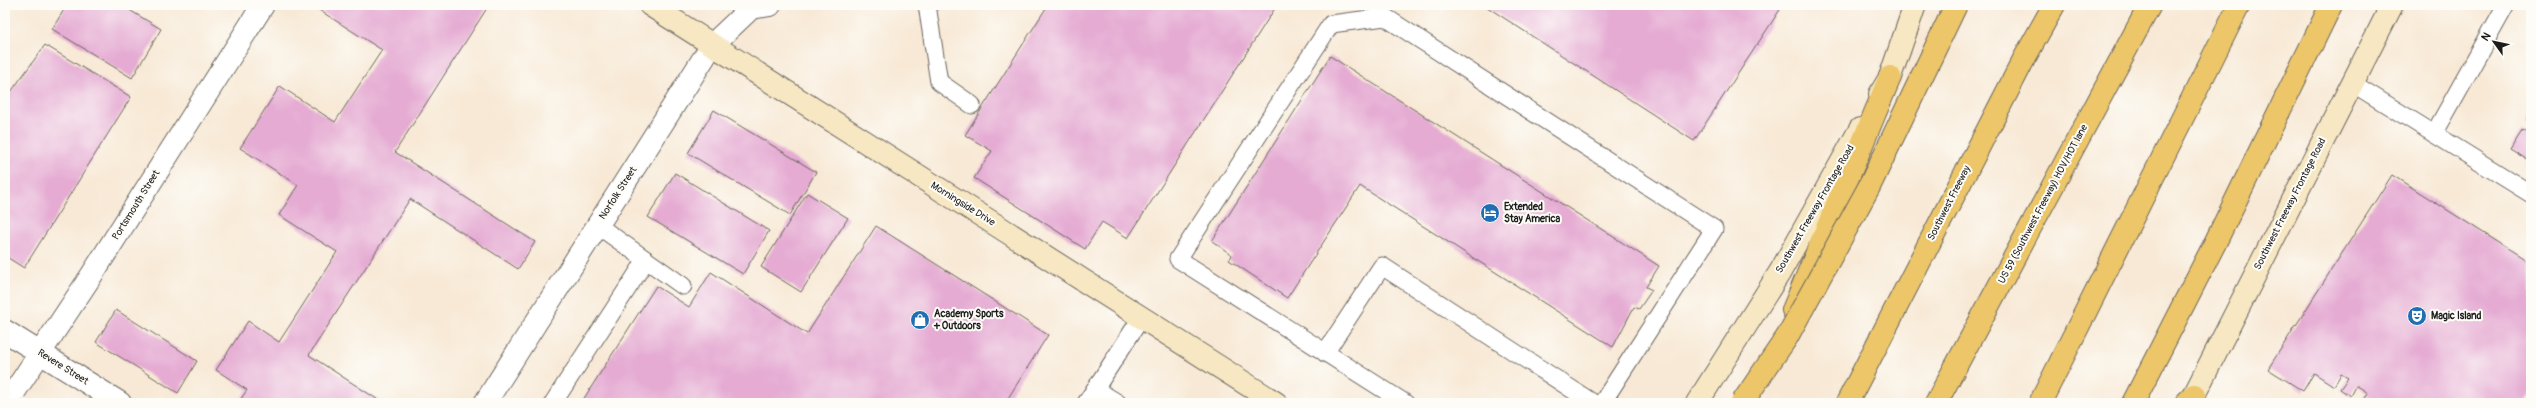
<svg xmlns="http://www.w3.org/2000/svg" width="2536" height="408" font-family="Pangolin,sans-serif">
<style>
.building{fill:#e5abd3}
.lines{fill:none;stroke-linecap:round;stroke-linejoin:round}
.lane-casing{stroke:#69645d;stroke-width:19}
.street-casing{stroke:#69645d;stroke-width:24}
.secondary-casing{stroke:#69645d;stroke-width:24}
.highway-casing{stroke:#69645d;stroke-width:24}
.lane{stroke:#fff;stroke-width:17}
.street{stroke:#fff;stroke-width:22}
.secondary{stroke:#f7e8c3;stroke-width:22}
.highway{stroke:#ecc669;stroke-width:22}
.highway-bridge-casing{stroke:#69645d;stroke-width:24;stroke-linecap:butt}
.highway-bridge{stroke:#ecc669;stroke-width:22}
.labels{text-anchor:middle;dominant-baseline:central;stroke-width:4;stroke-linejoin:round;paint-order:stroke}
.street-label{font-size:10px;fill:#1c1c1c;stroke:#fdfcf7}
.poi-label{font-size:10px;font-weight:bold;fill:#1c1c1c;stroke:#fdfcf7;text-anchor:start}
</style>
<rect width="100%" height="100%" fill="#fdfcf7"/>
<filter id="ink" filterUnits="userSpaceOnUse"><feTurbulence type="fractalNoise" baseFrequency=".025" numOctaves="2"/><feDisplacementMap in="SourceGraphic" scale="8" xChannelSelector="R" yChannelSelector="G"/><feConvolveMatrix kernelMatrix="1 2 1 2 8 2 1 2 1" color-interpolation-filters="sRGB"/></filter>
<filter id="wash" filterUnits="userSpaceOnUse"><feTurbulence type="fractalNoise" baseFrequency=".012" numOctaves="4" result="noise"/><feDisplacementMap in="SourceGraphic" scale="16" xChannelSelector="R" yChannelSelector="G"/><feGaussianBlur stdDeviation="0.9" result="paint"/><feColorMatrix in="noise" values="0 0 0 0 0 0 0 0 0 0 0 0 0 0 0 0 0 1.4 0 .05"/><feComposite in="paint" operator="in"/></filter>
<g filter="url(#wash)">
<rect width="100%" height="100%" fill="#f8e9d6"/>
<g id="blocks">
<g class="building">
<polygon points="67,5 121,5 161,29 132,78 52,29"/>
<polygon points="311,5 489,5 395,152 535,242 518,269 410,199 309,355 383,403 238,403 247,390 216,370 248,321 279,342 337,252 279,215 298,185 240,148 280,86 335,122 382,50"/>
<polygon points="1048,5 1277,5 1128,238 1102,222 1085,249 974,178 992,151 965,135"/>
<polygon points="1484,5 1783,5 1694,141"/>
<polygon points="45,45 131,97 24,268 5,256 5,100"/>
<polygon points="1330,56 1659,266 1646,287 1652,290 1639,309 1634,307 1613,347 1360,186 1287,298 1229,260 1232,255 1212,241"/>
<polygon points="2531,106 2531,124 2526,123"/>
<polygon points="714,110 816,172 790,215 688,153"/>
<polygon points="2522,130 2531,136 2531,162 2510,149"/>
<polygon points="675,173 769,231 743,274 648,217"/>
<polygon points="2392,175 2531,263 2531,394 2525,403 2362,403 2368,393 2356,385 2350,396 2340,389 2348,378 2341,374 2334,386 2314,373 2303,391 2268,369"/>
<polygon points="807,193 848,218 801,292 761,267"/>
<polygon points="876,226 1048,335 1005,403 581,403 656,286 689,307 711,272 807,334"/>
<polygon points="116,310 197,361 178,393 96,342"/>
</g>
</g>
</g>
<g filter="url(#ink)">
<use href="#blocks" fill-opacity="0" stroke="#69645d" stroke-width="1"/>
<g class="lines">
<g class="lane-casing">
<g id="lane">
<polyline points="927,5 939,82 972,105"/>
<polyline points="2352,83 2531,194"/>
<polyline points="2434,134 2506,5"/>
<polyline points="597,225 683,286"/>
<polyline points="1325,353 1382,266 1593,403"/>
<polyline points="1095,389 1118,403"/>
<polyline points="553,403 646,260"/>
<polyline points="1086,403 1141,318"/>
<polyline points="1405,403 1178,259 1331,24 1385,17 1714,229 1602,403"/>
</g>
</g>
<g class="street-casing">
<g id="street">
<polyline points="5,331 120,403"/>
<polyline points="7,403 93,273 263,5"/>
<polyline points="485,403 712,45 751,8 770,5"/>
</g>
</g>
<g class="secondary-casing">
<g id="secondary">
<polyline points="650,5 1276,403"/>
<polyline points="1880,94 1890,77 1915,5"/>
<polyline points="1697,403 1780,272 1860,129"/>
<polyline points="2190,403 2392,5"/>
</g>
</g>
<g class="highway-casing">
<g id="highway">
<polyline points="1793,310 1890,77"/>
<polyline points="1847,403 2024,59 2054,5"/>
<polyline points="1936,403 2150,5"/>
<polyline points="2040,403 2239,5"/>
<polyline points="2133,403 2215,243 2331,5"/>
<polyline points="2186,403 2194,395"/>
</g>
</g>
<use href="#lane" class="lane"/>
<use href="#street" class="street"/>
<use href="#secondary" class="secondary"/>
<use href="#highway" class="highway"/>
<g class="highway-bridge-casing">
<polyline id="highway-bridge" points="1742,403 1787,337 1869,187 1956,5"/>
</g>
<use href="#highway-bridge" class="highway-bridge"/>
</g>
</g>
<defs>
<g id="hotel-disc" transform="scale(1)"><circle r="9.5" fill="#1f6fb2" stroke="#fdfcf7"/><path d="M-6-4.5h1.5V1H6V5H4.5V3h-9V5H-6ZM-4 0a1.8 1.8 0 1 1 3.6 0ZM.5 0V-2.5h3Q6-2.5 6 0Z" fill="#fff"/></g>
<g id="theatre-disc" transform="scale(1)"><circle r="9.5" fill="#1f6fb2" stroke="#fdfcf7"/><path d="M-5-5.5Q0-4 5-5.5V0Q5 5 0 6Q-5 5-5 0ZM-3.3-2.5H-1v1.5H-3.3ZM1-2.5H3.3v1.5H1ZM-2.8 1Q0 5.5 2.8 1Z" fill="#fff"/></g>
<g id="shop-disc" transform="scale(1)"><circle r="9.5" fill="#1f6fb2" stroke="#fdfcf7"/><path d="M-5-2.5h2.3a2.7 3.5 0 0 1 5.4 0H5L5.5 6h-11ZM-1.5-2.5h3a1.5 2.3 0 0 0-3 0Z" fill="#fff"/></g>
</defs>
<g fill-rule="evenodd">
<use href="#hotel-disc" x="1490" y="213"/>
<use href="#theatre-disc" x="2417" y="316"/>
<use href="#shop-disc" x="920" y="320"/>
</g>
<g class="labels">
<g class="street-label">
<text transform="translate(618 193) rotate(-57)">Norfolk Street</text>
<text transform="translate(1949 203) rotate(-63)">Southwest Freeway</text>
<text transform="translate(963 204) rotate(32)">Morningside Drive</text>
<text transform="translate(2043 204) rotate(-62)">US 59 (Southwest Freeway) HOV/HOT lane</text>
<text transform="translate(2290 204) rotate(-63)">Southwest Freeway Frontage Road</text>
<text transform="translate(136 205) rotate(-58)">Portsmouth Street</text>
<text transform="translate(1815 209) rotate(-60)">Southwest Freeway Frontage Road</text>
<text transform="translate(63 367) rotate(32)">Revere Street</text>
</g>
<g class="poi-label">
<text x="1504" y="207">Extended<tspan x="1504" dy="12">Stay America</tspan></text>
<text x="934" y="314">Academy Sports<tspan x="934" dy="12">+ Outdoors</tspan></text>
<text x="2431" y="316">Magic Island</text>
</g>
</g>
<rect width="2536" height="408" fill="none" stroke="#fdfcf7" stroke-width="20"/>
<g transform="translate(2494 42) rotate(303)" stroke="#fdfcf7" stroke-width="3" paint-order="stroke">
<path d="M0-3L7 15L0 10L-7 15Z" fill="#1c1c1c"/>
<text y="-6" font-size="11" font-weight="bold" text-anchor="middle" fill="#1c1c1c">N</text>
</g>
</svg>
